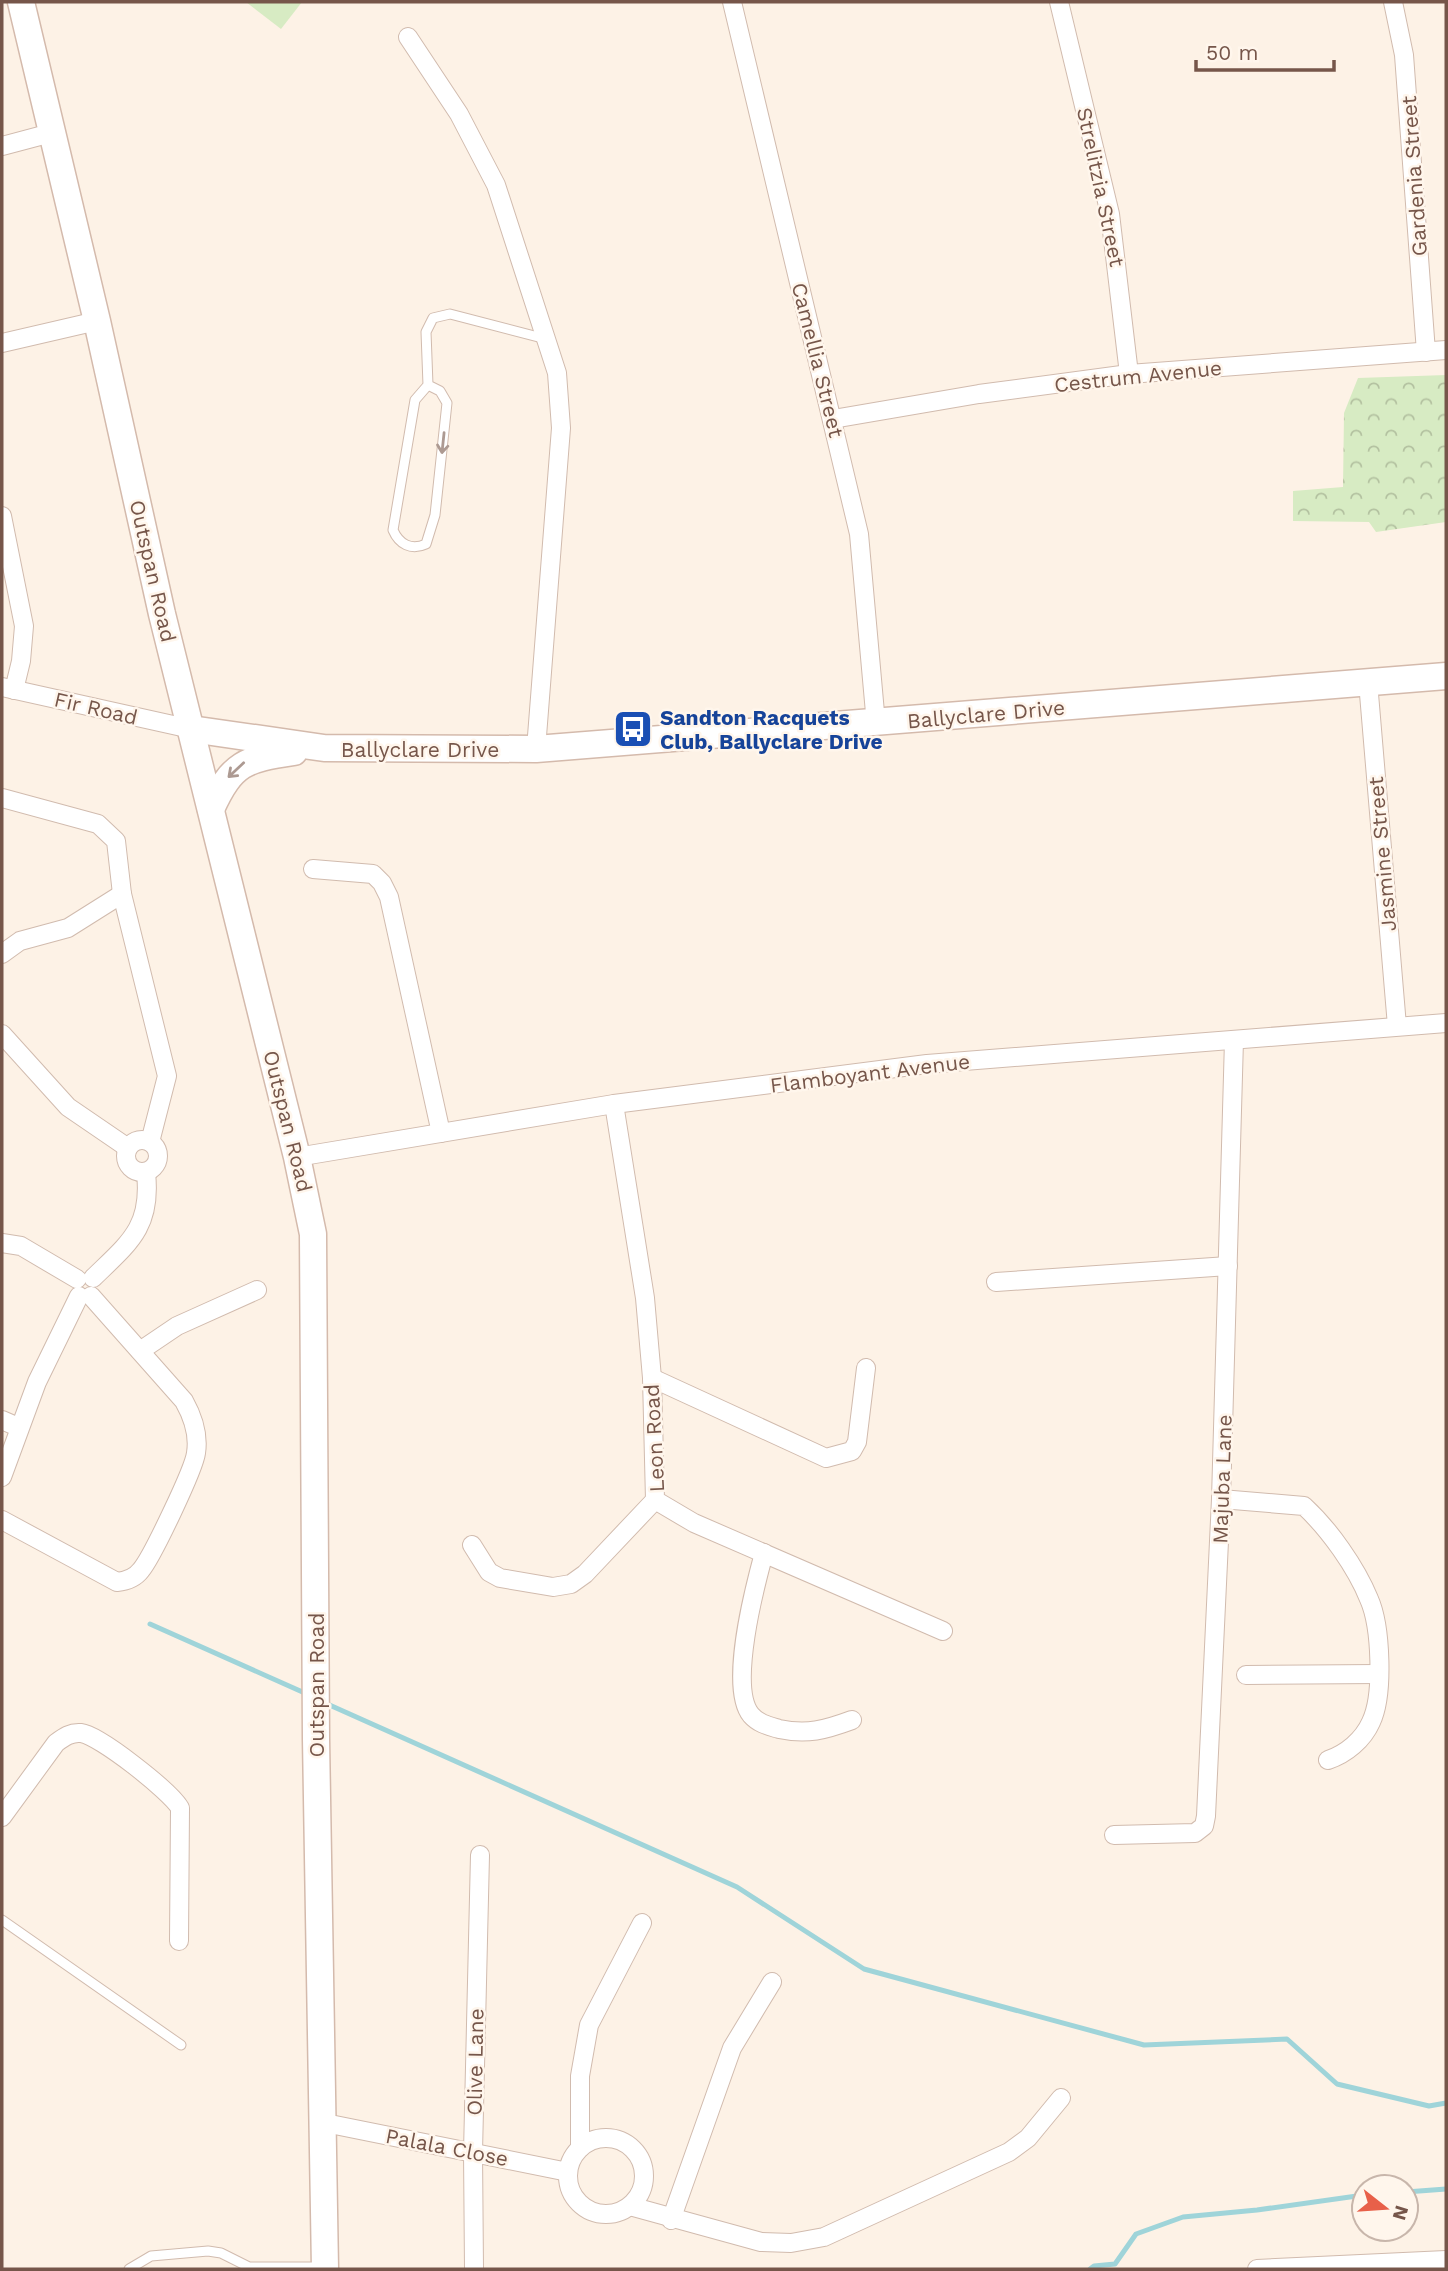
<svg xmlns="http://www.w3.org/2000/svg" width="1448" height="2271" font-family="'Work Sans',sans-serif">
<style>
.park{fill:url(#park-crowns)}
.pitch{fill:#d7ebc3}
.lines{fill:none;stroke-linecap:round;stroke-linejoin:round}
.stream{stroke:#9fd4d9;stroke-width:5}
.lane-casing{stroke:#d1bbae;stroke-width:11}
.street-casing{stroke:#d1bbae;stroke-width:20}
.secondary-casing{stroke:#d4baac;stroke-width:29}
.lane{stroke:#fff;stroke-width:9}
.street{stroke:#fff;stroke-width:18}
.secondary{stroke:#fff;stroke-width:26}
.oneway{stroke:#ad9a92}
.labels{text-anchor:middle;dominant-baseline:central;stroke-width:5;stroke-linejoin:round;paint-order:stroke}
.street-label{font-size:21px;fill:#76564a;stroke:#fff6ec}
.transit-label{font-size:21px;font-weight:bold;fill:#164399;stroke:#fff6ec;text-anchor:start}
</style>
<defs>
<pattern id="park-crowns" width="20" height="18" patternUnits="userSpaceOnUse" patternTransform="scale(1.75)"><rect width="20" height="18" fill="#d7ebc3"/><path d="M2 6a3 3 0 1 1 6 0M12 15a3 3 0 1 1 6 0" fill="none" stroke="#b3c1a0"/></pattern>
</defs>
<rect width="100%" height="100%" fill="#fdf2e6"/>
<polygon class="park" points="1446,375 1446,522 1376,532 1369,522 1293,521 1293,491 1343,487 1344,413 1358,378"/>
<polygon class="pitch" points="246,2 302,2 281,29"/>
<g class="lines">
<g class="stream">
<polyline points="150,1624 307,1694"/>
<polyline points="325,1703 737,1887 864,1969 1144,2045 1287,2039 1337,2084 1429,2106 1446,2103"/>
<polyline points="1406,2192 1446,2189"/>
<polyline points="1090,2269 1094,2266 1115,2264 1136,2234 1183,2217 1257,2210 1364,2195"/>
</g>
<g class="lane-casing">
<g id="lane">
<path d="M428 385 440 391 447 403 435 515 426 544C411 551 399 544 393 530L415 400 428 385 426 332 433 318 450 314 546 339"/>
<polyline points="2,1920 181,2045"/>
<polyline points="129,2269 151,2256 208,2251 221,2253 249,2267 323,2267"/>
</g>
</g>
<g class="street-casing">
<g id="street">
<polyline points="732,2 859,534 876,724"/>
<polyline points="1059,2 1110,214 1129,374"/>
<polyline points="1393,2 1404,55 1426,352"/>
<polyline points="408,37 459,114 496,185 557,373 561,428 536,749"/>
<polyline points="2,146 51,133"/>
<polyline points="2,343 97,321"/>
<polyline points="833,419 979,394 1129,374 1446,350"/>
<polyline points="2,516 24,626 21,661 14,690"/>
<polyline points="1368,682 1397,1026"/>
<polyline points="2,687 191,729"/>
<polyline points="2,798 98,824 116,841 122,894 167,1076 150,1142"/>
<polyline points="313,869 373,874 382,883 389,897 441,1133"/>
<polyline points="2,954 20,941 68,928 122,894"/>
<polyline points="2,1034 68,1107 128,1148"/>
<polyline points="614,1104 645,1298 652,1378 655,1500 694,1523 943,1631"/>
<circle cx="142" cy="1156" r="16"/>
<polyline points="297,1157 614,1104 927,1064 1446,1023"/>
<polyline points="2,1243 21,1246 77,1279"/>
<path d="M93 1278C129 1243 152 1227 146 1173"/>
<polyline points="996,1282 1228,1266"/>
<polyline points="140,1351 177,1326 257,1290"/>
<polyline points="652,1378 826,1458 852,1451 857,1442 866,1368"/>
<polyline points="2,1420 18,1427"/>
<polyline points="2,1477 37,1382 79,1296"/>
<path d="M1221 1499 1304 1506C1329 1529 1356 1567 1369 1599 1381 1626 1384 1695 1371 1722 1363 1740 1346 1754 1328 1760"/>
<path d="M2 1520 117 1582C127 1581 135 1578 141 1570 152 1557 194 1469 196 1453 199 1434 193 1417 184 1401L91 1296"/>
<polyline points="472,1545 489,1572 500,1578 553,1587 571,1584 585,1574 655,1500"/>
<path d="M764 1553C755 1586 728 1687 751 1715 759 1724 769 1726 779 1729 807 1735 825 1730 852 1720"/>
<polyline points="1246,1675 1379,1674"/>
<path d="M2 1817 56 1743C64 1737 71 1732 81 1733 99 1735 170 1791 180 1808L179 1941"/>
<polyline points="1114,1835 1195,1833 1204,1826 1206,1816 1221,1499 1234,1040"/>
<polyline points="325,2123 568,2172"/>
<circle cx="606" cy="2176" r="38"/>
<polyline points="580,2148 580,2076 589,2025 642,1923"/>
<polyline points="630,2206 761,2242 791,2243 824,2237 1009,2152 1028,2138 1061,2098"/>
<polyline points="671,2220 732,2048 772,1982"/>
<polyline points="474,2269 473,2152 480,1855"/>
<polyline points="1257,2269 1446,2260"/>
</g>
</g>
<g class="secondary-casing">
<g id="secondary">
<polyline points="21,2 97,321 162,614 297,1157 313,1234 316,1739 325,2269"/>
<polyline points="191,729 324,748 536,749 1446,676"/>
<path d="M211 809C232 763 245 759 294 752"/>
</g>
</g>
<use href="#lane" class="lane"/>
<use href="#street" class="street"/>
<use href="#secondary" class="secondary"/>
</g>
<defs><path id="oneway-shaft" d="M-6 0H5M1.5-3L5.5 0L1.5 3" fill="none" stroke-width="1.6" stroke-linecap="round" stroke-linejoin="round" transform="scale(1.75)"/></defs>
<g class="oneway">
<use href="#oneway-shaft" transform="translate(443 443) rotate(96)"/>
<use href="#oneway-shaft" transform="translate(236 770) rotate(137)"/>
</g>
<defs>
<g id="bus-square" transform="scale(2.0125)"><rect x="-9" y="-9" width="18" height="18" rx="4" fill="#1a4fb4" stroke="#fff6ec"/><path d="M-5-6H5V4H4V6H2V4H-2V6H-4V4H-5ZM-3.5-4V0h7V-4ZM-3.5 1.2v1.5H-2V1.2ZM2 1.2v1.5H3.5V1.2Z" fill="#fff"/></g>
</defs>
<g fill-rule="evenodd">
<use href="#bus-square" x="633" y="729"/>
</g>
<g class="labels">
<g class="street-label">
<text transform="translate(1414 176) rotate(-94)">Gardenia Street</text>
<text transform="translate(1101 187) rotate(78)">Strelitzia Street</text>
<text transform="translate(818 360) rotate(76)">Camellia Street</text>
<text transform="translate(1138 376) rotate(-6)">Cestrum Avenue</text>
<text transform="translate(153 571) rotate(77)">Outspan Road</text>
<text transform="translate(96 708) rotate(13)">Fir Road</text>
<text transform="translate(986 714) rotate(-5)">Ballyclare Drive</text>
<text x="420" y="749">Ballyclare Drive</text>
<text transform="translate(1382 854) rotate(-95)">Jasmine Street</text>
<text transform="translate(870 1073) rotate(-7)">Flamboyant Avenue</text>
<text transform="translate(288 1121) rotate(76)">Outspan Road</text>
<text transform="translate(654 1438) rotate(-93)">Leon Road</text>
<text transform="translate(1222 1479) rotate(-88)">Majuba Lane</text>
<text transform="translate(316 1685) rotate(-90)">Outspan Road</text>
<text transform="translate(475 2062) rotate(-89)">Olive Lane</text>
<text transform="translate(447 2147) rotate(11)">Palala Close</text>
</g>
<g class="transit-label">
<text x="660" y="717">Sandton Racquets<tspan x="660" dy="24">Club, Ballyclare Drive</tspan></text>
</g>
</g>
<rect width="1448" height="2271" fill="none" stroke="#76564a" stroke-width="7"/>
<g transform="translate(1385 2208) rotate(107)"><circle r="33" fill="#fff6ec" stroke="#c8b6ab" stroke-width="2"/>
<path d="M0-5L12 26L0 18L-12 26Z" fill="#e86049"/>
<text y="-10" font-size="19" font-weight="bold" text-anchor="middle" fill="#76564a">N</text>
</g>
<path d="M1196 60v10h138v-10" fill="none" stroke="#76564a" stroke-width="3.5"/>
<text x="1206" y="60" font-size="21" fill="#76564a" stroke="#fff6ec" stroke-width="5" paint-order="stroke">50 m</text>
</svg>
